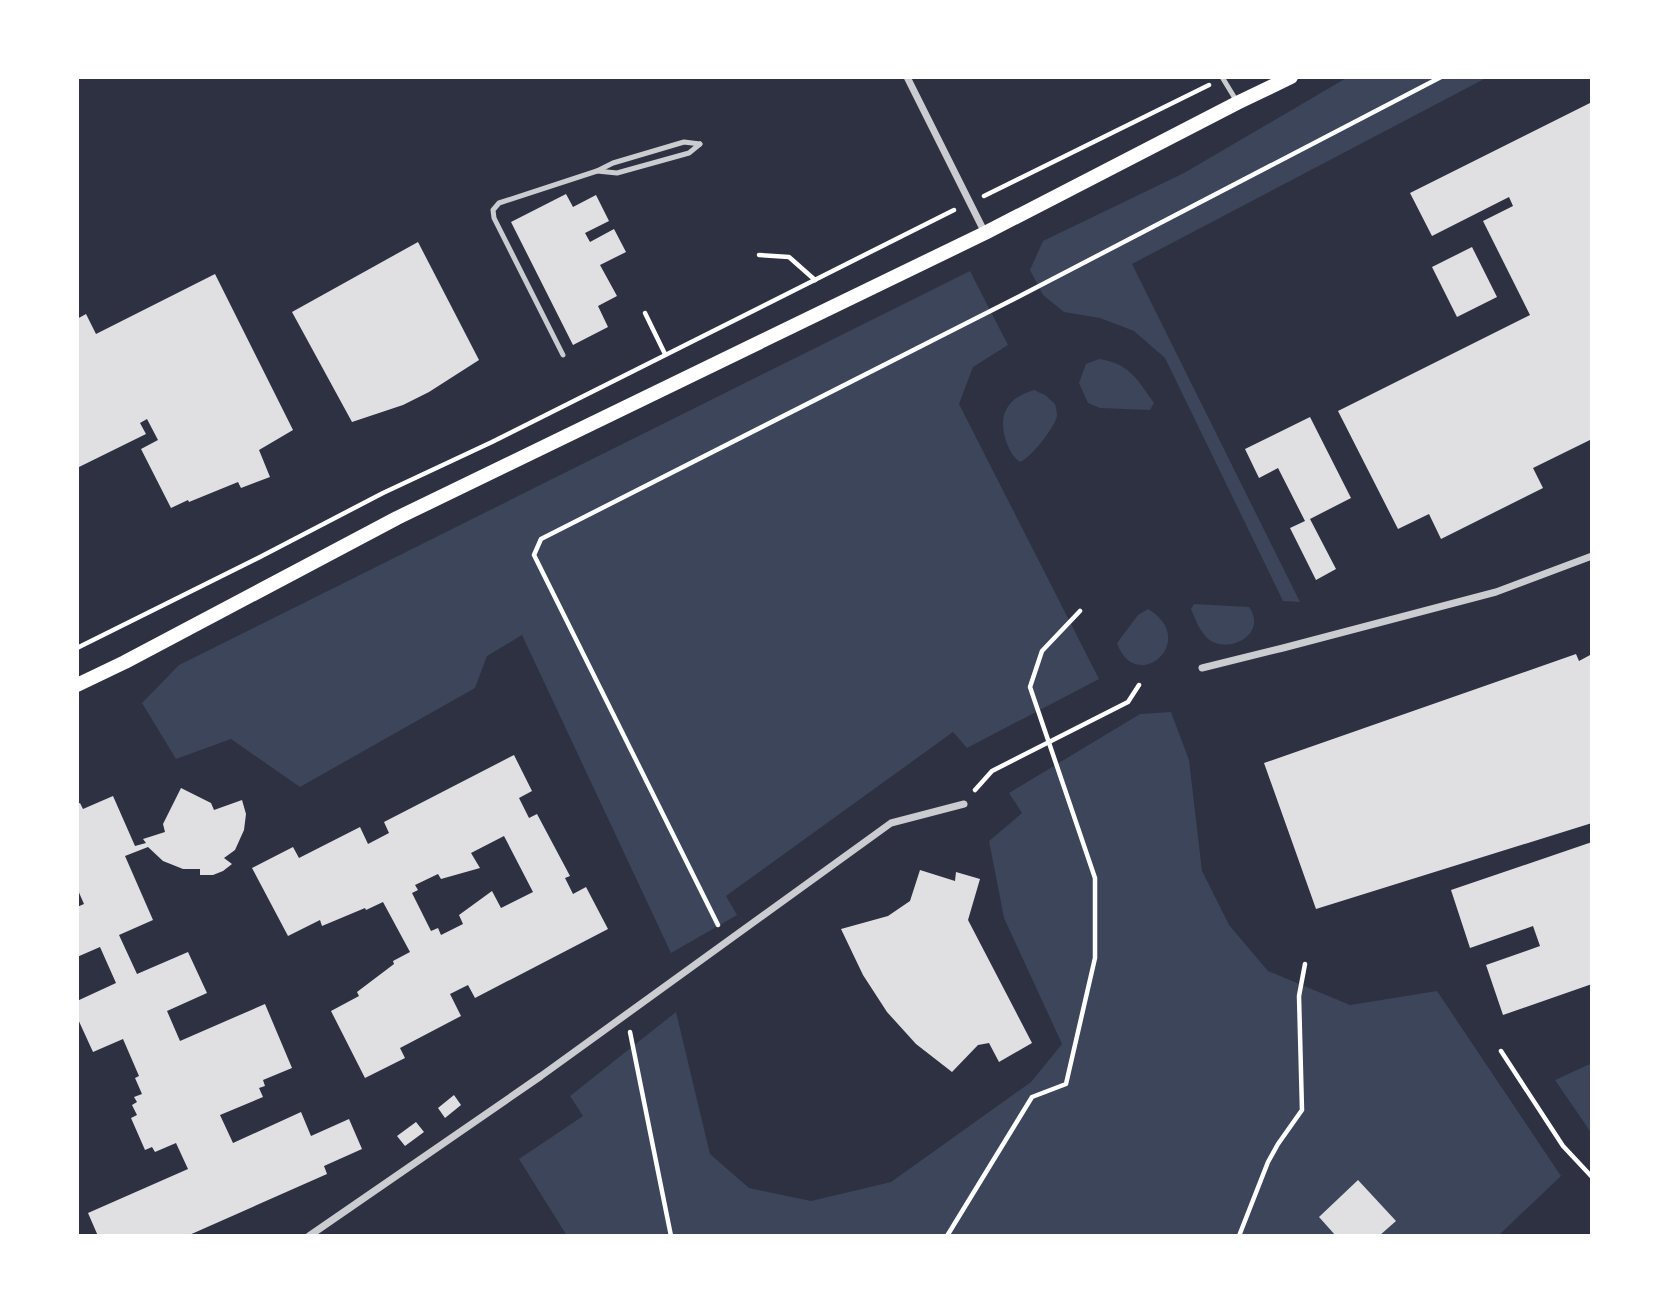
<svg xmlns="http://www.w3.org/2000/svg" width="1669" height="1313" font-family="Rubik,sans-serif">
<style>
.green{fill:#3c4559}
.building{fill:#e0e0e3;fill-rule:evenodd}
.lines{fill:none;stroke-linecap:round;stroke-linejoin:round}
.path{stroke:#fff;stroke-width:4.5}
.service{stroke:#caccd0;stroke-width:5}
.minor{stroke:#caccd0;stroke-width:7}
.secondary{stroke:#fff;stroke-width:14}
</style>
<rect width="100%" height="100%" fill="#2d3142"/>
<g class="green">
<polygon points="1348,77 1488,77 1132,264 1300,602 1283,601 1165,358 1134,331 1100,318 1064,312 1043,295 1030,270 1043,241 1184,173"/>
<polygon points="970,271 1008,345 973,367 959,404 1099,679 967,748 953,732 726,896 737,915 671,953 522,635 487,656 475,688 300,787 231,739 176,759 142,703 179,665"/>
<path d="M1099 359C1130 364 1137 379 1154 403L1150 410 1100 408 1088 403 1079 383 1086 364Z"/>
<path d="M1034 390 1045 395 1055 404C1056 408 1057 412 1057 416 1055 427 1031 458 1020 462 1007 454 998 424 1006 410 1012 398 1022 394 1034 390Z"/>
<path d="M1194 604 1249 607C1269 635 1226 656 1207 638 1199 630 1195 618 1191 609Z"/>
<path d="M1148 609C1201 641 1135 696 1117 643L1138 615Z"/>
<polygon points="1171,712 1189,760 1202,871 1229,925 1268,971 1350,1005 1437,991 1561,1176 1498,1236 567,1236 519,1159 583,1116 570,1096 676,1012 710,1154 749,1188 811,1201 891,1182 1031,1082 1062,1044 1004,918 989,841 1022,813 1009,793 1140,714"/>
<polygon points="1592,1063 1592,1134 1555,1080"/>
</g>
<g class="building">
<polygon points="1592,102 1592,439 1533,468 1543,488 1441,539 1429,514 1398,529 1338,411 1530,315 1483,221 1513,206 1509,197 1432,236 1410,193"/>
<polygon points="566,194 573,207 596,195 609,221 585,233 590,242 614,229 626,252 600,265 617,296 598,306 608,327 573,345 511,222"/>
<polygon points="418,242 479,360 429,392 403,405 352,422 292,312"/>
<polygon points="1472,247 1497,297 1457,317 1432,267"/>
<polygon points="215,274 293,430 259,450 270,477 241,488 238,482 189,502 188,500 171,508 141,449 158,440 147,419 140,423 146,434 77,468 77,319 86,314 96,334"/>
<polygon points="1310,417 1351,498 1310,519 1336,569 1316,580 1290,528 1305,521 1278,468 1259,478 1245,449"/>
<polygon points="1576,654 1579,661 1592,654 1592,823 1316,909 1264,763"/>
<path d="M514 755 532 791 519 798 529 818 537 814 570 876 565 878 573 894 586 887 608 929 475 998 468 985 450 994 461 1016 400 1048 405 1058 365 1078 331 1011 359 996 357 992 394 964 393 961 410 952 383 902 366 910 365 908 322 926 320 920 288 936 252 868 293 847 299 858 360 827 368 844 389 833 384 822ZM504 836 533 892 501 908 492 891 459 915 463 924 441 935 438 928 431 931 412 893 418 890 415 885 438 874 441 879 480 868 471 853Z"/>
<polygon points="181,788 211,803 214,810 242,800 246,814 244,830 235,850 224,858 232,864 223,871 213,875 200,875 200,869 183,869 163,861 148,847 125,856 153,920 119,935 137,974 188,952 207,993 167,1011 180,1041 265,1004 292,1068 263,1080 265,1086 259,1088 263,1097 220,1115 233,1143 301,1112 311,1136 349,1119 362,1149 324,1166 327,1174 187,1236 98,1236 88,1213 188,1169 176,1143 155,1152 152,1147 145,1150 131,1118 137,1115 132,1105 137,1102 134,1097 142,1094 135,1078 139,1076 123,1039 93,1052 77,1017 77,1001 116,983 100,947 77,957 77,907 84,904 77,888 77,804 80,803 83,809 113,796 135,846 146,843 143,839 165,832 163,824"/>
<polygon points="1592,842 1592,984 1503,1015 1486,965 1540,946 1533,926 1470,948 1451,890"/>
<polygon points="920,870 955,881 956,872 980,879 968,920 1032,1043 999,1062 989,1043 978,1045 952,1072 916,1044 887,1012 863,975 841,929 888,916 910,901"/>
<polygon points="454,1095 461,1105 445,1118 438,1108"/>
<polygon points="416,1122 424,1132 405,1146 397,1136"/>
<polygon points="1358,1180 1396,1221 1379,1236 1336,1236 1319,1217"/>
</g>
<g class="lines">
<g class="path">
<polyline points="984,196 1209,85"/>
<polyline points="759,255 789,257 815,280"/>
<polyline points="645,313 665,354"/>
<polyline points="77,648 260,557 383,493 492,442 954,210"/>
<polyline points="975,790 992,771 1128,702 1139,685"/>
<polyline points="718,925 534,555 541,539 1018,297 1441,77"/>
<polyline points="630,1032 671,1236"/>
<polyline points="1501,1051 1563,1146 1592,1177"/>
<polyline points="947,1236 1032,1097 1066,1084 1095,958 1095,878 1030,687 1042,651 1080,611"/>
<polyline points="1239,1236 1268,1162 1278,1144 1302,1110 1299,996 1305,964"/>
</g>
<g class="service">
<polyline points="1222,77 1236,100"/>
<polyline points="597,171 617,173 689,153 700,144"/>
<polyline points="563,355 494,218 493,210 499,203 597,171 613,163 684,142 700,144"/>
</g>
<g class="minor">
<polyline points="907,77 985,233"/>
<polyline points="1202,668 1283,648 1496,592 1592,556"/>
<polyline points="309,1236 541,1076 891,823 964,804"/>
</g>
<polyline class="secondary" points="77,685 125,662 397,518 985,233 1237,103 1291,77"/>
</g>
<rect width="1669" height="1313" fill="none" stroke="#ffffff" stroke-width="158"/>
</svg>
